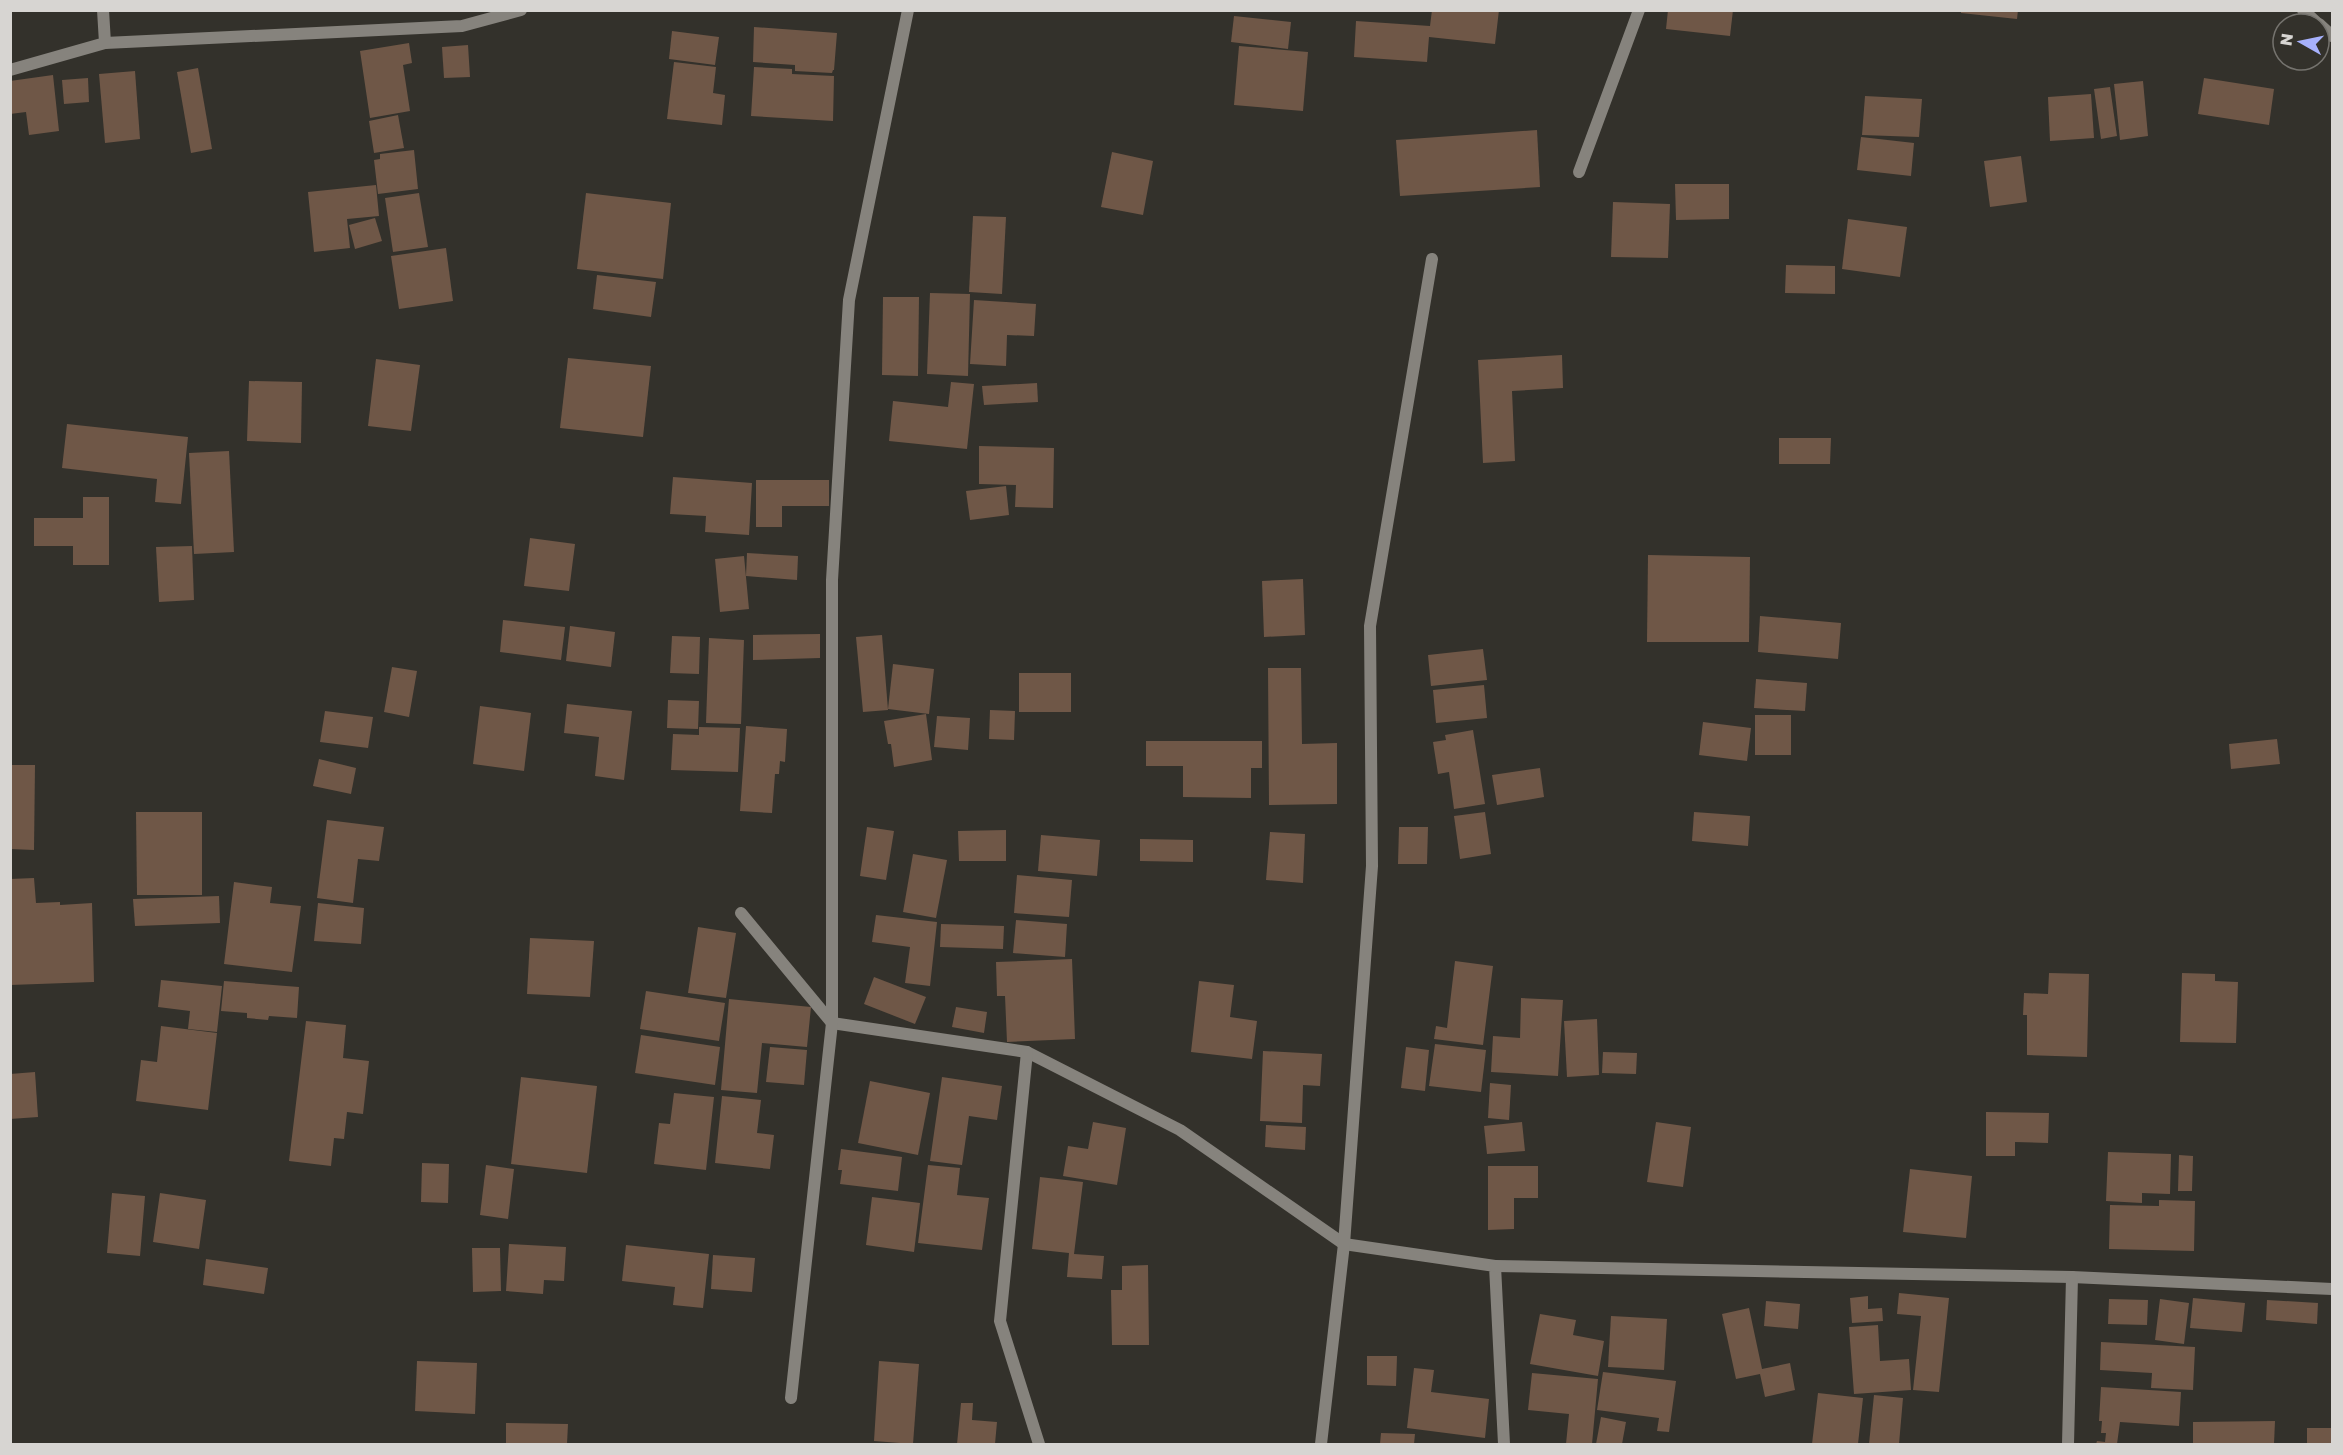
<svg xmlns="http://www.w3.org/2000/svg" width="2343" height="1455" font-family="'Golos Text',sans-serif">
<style>
.building{fill:#6f5747}
.lines{fill:none;stroke-linecap:round;stroke-linejoin:round}
.minor{stroke:#86837d;stroke-width:12}
</style>
<rect width="100%" height="100%" fill="#33312b"/>
<g class="building">
<polygon points="1432,10 1499,10 1495,44 1429,37 1427,62 1354,57 1356,21 1430,26"/>
<polygon points="1668,10 1733,10 1730,36 1666,29"/>
<polygon points="1961,10 2018,10 2017,19 1961,13"/>
<polygon points="1234,16 1291,22 1288,49 1231,42"/>
<polygon points="754,27 837,33 834,70 833,70 832,73 795,71 795,65 753,62"/>
<polygon points="672,31 719,37 715,65 669,59"/>
<polygon points="409,43 412,63 403,65 410,111 370,118 360,51"/>
<polygon points="468,45 470,77 444,78 442,47"/>
<polygon points="1239,46 1308,52 1303,111 1234,105"/>
<polygon points="674,62 716,67 713,93 725,95 722,125 667,119"/>
<polygon points="754,67 792,69 792,74 834,76 833,121 751,116"/>
<polygon points="198,68 212,149 191,153 177,72"/>
<polygon points="135,71 140,139 105,143 99,74"/>
<polygon points="53,75 59,131 29,135 26,112 10,114 10,81"/>
<polygon points="88,78 89,102 64,104 62,80"/>
<polygon points="2204,78 2274,89 2269,125 2198,114"/>
<polygon points="2143,81 2148,136 2120,140 2114,84"/>
<polygon points="2110,87 2117,136 2101,139 2094,89"/>
<polygon points="2091,94 2094,138 2050,141 2048,97"/>
<polygon points="1865,96 1922,99 1919,137 1862,135"/>
<polygon points="398,115 404,148 374,153 369,121"/>
<polygon points="1537,130 1540,187 1400,196 1396,140"/>
<polygon points="1861,137 1914,143 1911,176 1857,170"/>
<polygon points="414,150 418,189 378,194 374,160 380,159 380,154"/>
<polygon points="1112,152 1153,161 1143,215 1101,207"/>
<polygon points="2021,156 2027,202 1990,207 1984,161"/>
<polygon points="1675,184 1729,184 1729,219 1676,220"/>
<polygon points="376,185 379,216 347,219 350,248 314,252 308,192"/>
<polygon points="419,193 428,247 393,252 385,198"/>
<polygon points="586,193 671,203 663,279 577,269"/>
<polygon points="1613,202 1670,204 1668,258 1611,257"/>
<polygon points="973,216 1006,217 1002,294 969,292"/>
<polygon points="375,218 382,241 355,249 349,225"/>
<polygon points="1848,219 1907,227 1900,277 1842,269"/>
<polygon points="446,248 453,301 399,309 391,256"/>
<polygon points="1786,265 1835,266 1835,294 1785,293"/>
<polygon points="597,275 656,282 651,317 593,309"/>
<polygon points="930,293 970,294 968,376 927,374"/>
<polygon points="883,297 919,297 918,376 882,375"/>
<polygon points="974,300 1036,304 1034,336 1007,335 1006,366 970,364"/>
<polygon points="1562,355 1563,388 1512,391 1515,461 1483,463 1478,360"/>
<polygon points="568,358 651,366 643,437 560,428"/>
<polygon points="376,359 420,365 411,431 368,426"/>
<polygon points="249,381 302,382 301,443 247,441"/>
<polygon points="951,382 974,384 967,449 889,441 893,401 948,407"/>
<polygon points="1037,383 1038,402 984,405 982,386"/>
<polygon points="67,424 188,437 181,504 155,502 157,479 62,468"/>
<polygon points="1779,438 1831,438 1830,464 1779,464"/>
<polygon points="979,446 1054,448 1053,508 1015,507 1016,485 979,484"/>
<polygon points="229,451 234,552 194,554 189,453"/>
<polygon points="673,477 752,483 749,535 705,532 706,516 670,514"/>
<polygon points="756,480 829,480 829,506 782,506 782,527 756,527"/>
<polygon points="1006,486 1009,515 970,520 966,491"/>
<polygon points="83,497 109,497 109,565 73,565 73,546 34,546 34,518 83,518"/>
<polygon points="530,538 575,544 569,591 524,586"/>
<polygon points="192,546 194,600 159,602 156,547"/>
<polygon points="747,553 798,556 797,580 746,576"/>
<polygon points="1648,555 1750,557 1749,642 1647,642"/>
<polygon points="744,556 749,609 720,612 715,559"/>
<polygon points="1303,579 1305,635 1264,637 1262,581"/>
<polygon points="1760,616 1841,623 1838,659 1758,652"/>
<polygon points="503,620 565,627 561,660 500,652"/>
<polygon points="570,626 615,632 611,667 566,661"/>
<polygon points="820,634 820,658 753,660 753,635"/>
<polygon points="882,635 888,710 863,712 856,637"/>
<polygon points="672,636 700,637 699,674 670,673"/>
<polygon points="709,638 744,640 741,724 706,723"/>
<polygon points="1483,649 1487,680 1431,686 1428,655"/>
<polygon points="893,664 934,669 929,714 888,709"/>
<polygon points="392,667 417,671 409,717 384,712"/>
<polygon points="1268,668 1301,668 1302,744 1337,743 1337,804 1269,805"/>
<rect x="1019" y="673" width="52" height="39"/>
<polygon points="1756,679 1807,683 1805,711 1754,708"/>
<polygon points="1484,685 1487,718 1436,723 1433,690"/>
<polygon points="668,700 699,701 698,729 667,728"/>
<polygon points="567,704 632,711 624,780 595,776 599,737 564,733"/>
<polygon points="480,706 531,713 524,771 473,764"/>
<polygon points="990,710 1015,711 1014,740 989,739"/>
<polygon points="325,711 373,717 368,748 320,742"/>
<polygon points="926,714 932,760 894,767 891,744 888,744 884,721"/>
<rect x="1755" y="715" width="36" height="40"/>
<polygon points="937,716 970,718 968,750 934,747"/>
<polygon points="1703,722 1751,728 1747,761 1699,755"/>
<polygon points="746,726 787,729 785,762 780,761 779,774 775,774 772,813 740,811"/>
<polygon points="699,727 740,728 738,772 671,770 673,734 699,735"/>
<polygon points="1473,730 1485,804 1454,809 1449,772 1438,774 1433,742 1446,740 1445,735"/>
<polygon points="2277,739 2280,764 2231,769 2229,744"/>
<polygon points="1146,741 1262,741 1262,768 1251,768 1251,798 1183,797 1183,766 1146,766"/>
<polygon points="319,759 356,768 351,794 313,786"/>
<polygon points="10,765 35,765 34,850 10,849"/>
<polygon points="1540,768 1544,797 1497,805 1492,775"/>
<polygon points="136,812 202,812 202,895 137,895"/>
<polygon points="1485,812 1491,854 1460,859 1454,816"/>
<polygon points="1694,812 1750,816 1748,846 1692,841"/>
<polygon points="327,820 384,827 379,861 358,859 353,903 317,898"/>
<polygon points="867,827 894,831 886,880 860,876"/>
<polygon points="1399,827 1428,827 1427,864 1398,864"/>
<polygon points="1006,830 1006,861 959,861 958,831"/>
<polygon points="1270,832 1305,834 1303,883 1266,880"/>
<polygon points="1041,835 1100,840 1097,876 1038,871"/>
<polygon points="1140,839 1193,840 1193,862 1140,861"/>
<polygon points="913,854 947,860 936,918 903,912"/>
<polygon points="1017,875 1072,880 1069,917 1014,913"/>
<polygon points="34,878 36,903 60,902 60,905 92,903 94,982 10,985 10,879"/>
<polygon points="234,882 272,887 270,903 301,906 292,972 224,964"/>
<polygon points="219,896 220,923 135,926 133,899"/>
<polygon points="318,903 364,908 361,944 314,941"/>
<polygon points="876,915 937,922 930,986 905,983 910,947 872,942"/>
<polygon points="1016,920 1067,924 1065,957 1013,953"/>
<polygon points="941,924 1004,926 1003,949 940,947"/>
<polygon points="698,927 736,933 726,998 688,993"/>
<polygon points="530,938 594,941 590,997 527,994"/>
<polygon points="1072,959 1075,1039 1007,1042 1005,996 997,996 996,962"/>
<polygon points="1455,961 1493,966 1483,1045 1434,1039 1436,1026 1447,1028"/>
<polygon points="2049,973 2089,974 2087,1057 2027,1055 2027,1015 2023,1015 2024,993 2048,994"/>
<polygon points="2182,973 2215,974 2215,981 2238,982 2236,1043 2180,1042"/>
<polygon points="874,977 926,997 915,1024 864,1004"/>
<polygon points="161,980 222,986 217,1032 188,1029 190,1011 158,1007"/>
<polygon points="224,981 299,987 297,1018 269,1016 268,1020 247,1018 247,1013 221,1011"/>
<polygon points="1199,981 1234,985 1230,1017 1257,1021 1252,1059 1191,1052"/>
<polygon points="646,991 725,1003 719,1041 640,1029"/>
<polygon points="1521,998 1563,1000 1558,1076 1491,1072 1493,1036 1520,1038"/>
<polygon points="729,999 811,1007 807,1047 762,1043 757,1093 721,1090"/>
<polygon points="956,1007 987,1012 984,1033 952,1027"/>
<polygon points="1597,1019 1599,1075 1567,1077 1564,1021"/>
<polygon points="306,1021 346,1025 343,1058 369,1061 363,1114 347,1112 344,1139 334,1138 331,1166 289,1161"/>
<polygon points="161,1026 217,1033 208,1110 136,1101 141,1060 157,1062"/>
<polygon points="641,1035 720,1047 715,1085 635,1073"/>
<polygon points="1435,1044 1486,1050 1481,1092 1429,1086"/>
<polygon points="770,1047 807,1050 804,1085 766,1082"/>
<polygon points="1406,1047 1429,1050 1425,1091 1401,1088"/>
<polygon points="1263,1051 1322,1054 1320,1086 1303,1085 1302,1123 1260,1121"/>
<polygon points="1603,1052 1637,1053 1636,1074 1602,1073"/>
<polygon points="35,1072 38,1117 10,1119 10,1074"/>
<polygon points="521,1077 597,1086 587,1173 511,1164"/>
<polygon points="942,1077 1002,1086 997,1120 969,1116 962,1165 930,1161"/>
<polygon points="870,1081 930,1093 918,1155 858,1143"/>
<polygon points="1490,1083 1511,1085 1509,1120 1488,1118"/>
<polygon points="674,1093 714,1097 706,1170 654,1164 659,1123 670,1124"/>
<polygon points="722,1096 761,1100 757,1133 774,1135 770,1169 715,1163"/>
<polygon points="1986,1112 2049,1113 2048,1143 2015,1142 2015,1156 1986,1156"/>
<polygon points="1093,1122 1126,1128 1117,1185 1063,1176 1068,1146 1088,1149"/>
<polygon points="1522,1122 1525,1151 1487,1154 1484,1126"/>
<polygon points="1656,1122 1691,1127 1683,1187 1647,1182"/>
<polygon points="1266,1125 1306,1127 1305,1150 1265,1147"/>
<polygon points="841,1149 902,1157 898,1191 840,1184 842,1170 838,1170"/>
<polygon points="2108,1152 2171,1154 2170,1194 2142,1193 2142,1203 2106,1201"/>
<polygon points="2179,1155 2193,1156 2192,1191 2178,1191"/>
<polygon points="422,1163 449,1164 448,1203 421,1202"/>
<polygon points="486,1165 514,1169 508,1219 480,1215"/>
<polygon points="928,1165 960,1168 957,1195 989,1198 982,1250 918,1243"/>
<polygon points="1488,1166 1538,1166 1538,1198 1514,1198 1514,1229 1488,1230"/>
<polygon points="1910,1169 1972,1176 1966,1238 1903,1232"/>
<polygon points="1040,1177 1083,1182 1074,1254 1104,1256 1102,1279 1067,1277 1069,1253 1032,1249"/>
<polygon points="112,1193 145,1196 140,1256 107,1253"/>
<polygon points="160,1193 206,1200 199,1249 153,1242"/>
<polygon points="872,1197 920,1203 914,1252 866,1245"/>
<polygon points="2159,1200 2195,1201 2194,1251 2109,1249 2110,1205 2159,1206"/>
<polygon points="509,1244 566,1247 564,1281 544,1280 543,1294 506,1291"/>
<polygon points="626,1245 709,1254 703,1308 673,1305 675,1287 622,1281"/>
<polygon points="472,1248 500,1248 501,1291 473,1292"/>
<polygon points="713,1255 755,1258 752,1292 711,1289"/>
<polygon points="206,1259 268,1268 264,1294 203,1285"/>
<polygon points="1148,1265 1149,1345 1112,1345 1111,1290 1122,1290 1122,1266"/>
<polygon points="1899,1293 1949,1298 1939,1392 1913,1390 1921,1316 1897,1314"/>
<polygon points="1868,1296 1868,1309 1882,1308 1883,1321 1852,1323 1850,1298"/>
<polygon points="2193,1298 2245,1303 2242,1332 2190,1328"/>
<polygon points="2109,1299 2148,1300 2147,1325 2108,1324"/>
<polygon points="2160,1299 2189,1303 2184,1344 2155,1340"/>
<polygon points="2267,1300 2318,1303 2317,1324 2266,1320"/>
<polygon points="1766,1301 1800,1304 1798,1329 1764,1326"/>
<polygon points="1749,1308 1762,1369 1790,1363 1795,1390 1765,1397 1760,1374 1736,1379 1722,1314"/>
<polygon points="1540,1314 1576,1320 1573,1335 1604,1341 1598,1376 1530,1364"/>
<polygon points="1611,1316 1667,1319 1664,1370 1608,1367"/>
<polygon points="1878,1325 1880,1361 1909,1359 1911,1390 1854,1394 1849,1327"/>
<polygon points="2101,1342 2195,1347 2193,1390 2151,1388 2152,1373 2100,1370"/>
<polygon points="1367,1356 1397,1356 1396,1386 1367,1385"/>
<polygon points="417,1361 477,1363 475,1414 415,1411"/>
<polygon points="879,1361 919,1364 913,1444 874,1441"/>
<polygon points="1414,1368 1434,1370 1431,1392 1489,1399 1485,1438 1407,1428"/>
<polygon points="1603,1372 1676,1381 1669,1432 1657,1431 1659,1418 1597,1410"/>
<polygon points="1532,1373 1598,1379 1592,1444 1566,1444 1569,1414 1528,1410"/>
<polygon points="2101,1387 2181,1392 2179,1426 2120,1422 2117,1444 2096,1444 2097,1441 2105,1442 2106,1433 2101,1433 2102,1421 2099,1421"/>
<polygon points="1818,1393 1863,1398 1858,1444 1812,1444"/>
<polygon points="1874,1395 1903,1398 1899,1444 1869,1444"/>
<polygon points="961,1403 973,1403 972,1420 997,1422 995,1444 957,1444"/>
<polygon points="1601,1417 1626,1422 1622,1444 1596,1444"/>
<polygon points="2275,1421 2274,1444 2193,1444 2193,1422"/>
<polygon points="506,1423 568,1424 567,1444 506,1444"/>
<rect x="2307" y="1428" width="25" height="16"/>
<polygon points="1381,1433 1415,1434 1414,1444 1380,1444"/>
</g>
<g class="lines">
<g class="minor">
<polyline points="2303,10 2318,24"/>
<polyline points="2319,24 2332,36"/>
<polyline points="105,43 462,26 521,10"/>
<polyline points="10,70 105,43 103,10"/>
<polyline points="1579,172 1639,10"/>
<polyline points="741,913 832,1023 1027,1052 1180,1130 1344,1244 1495,1266 1504,1444"/>
<polyline points="1027,1052 1000,1321 1039,1444"/>
<polyline points="1495,1266 2072,1277 2332,1289"/>
<polyline points="791,1398 832,1023 832,580 849,300 908,10"/>
<polyline points="1321,1444 1344,1244 1372,866 1370,626 1432,259"/>
<polyline points="2068,1444 2072,1277"/>
</g>
</g>
<rect width="2343" height="1455" fill="none" stroke="#d7d5d2" stroke-width="24"/>
<g transform="translate(2301 42) rotate(279)"><circle r="28" fill="#33312b" stroke="#75736e" stroke-width="1.5"/>
<path d="M0-4.5L10 22L0 15L-10 22Z" fill="#a7b1fc"/>
<text y="-9" font-size="16" font-weight="bold" text-anchor="middle" fill="#d7d5d2">N</text>
</g>
</svg>
